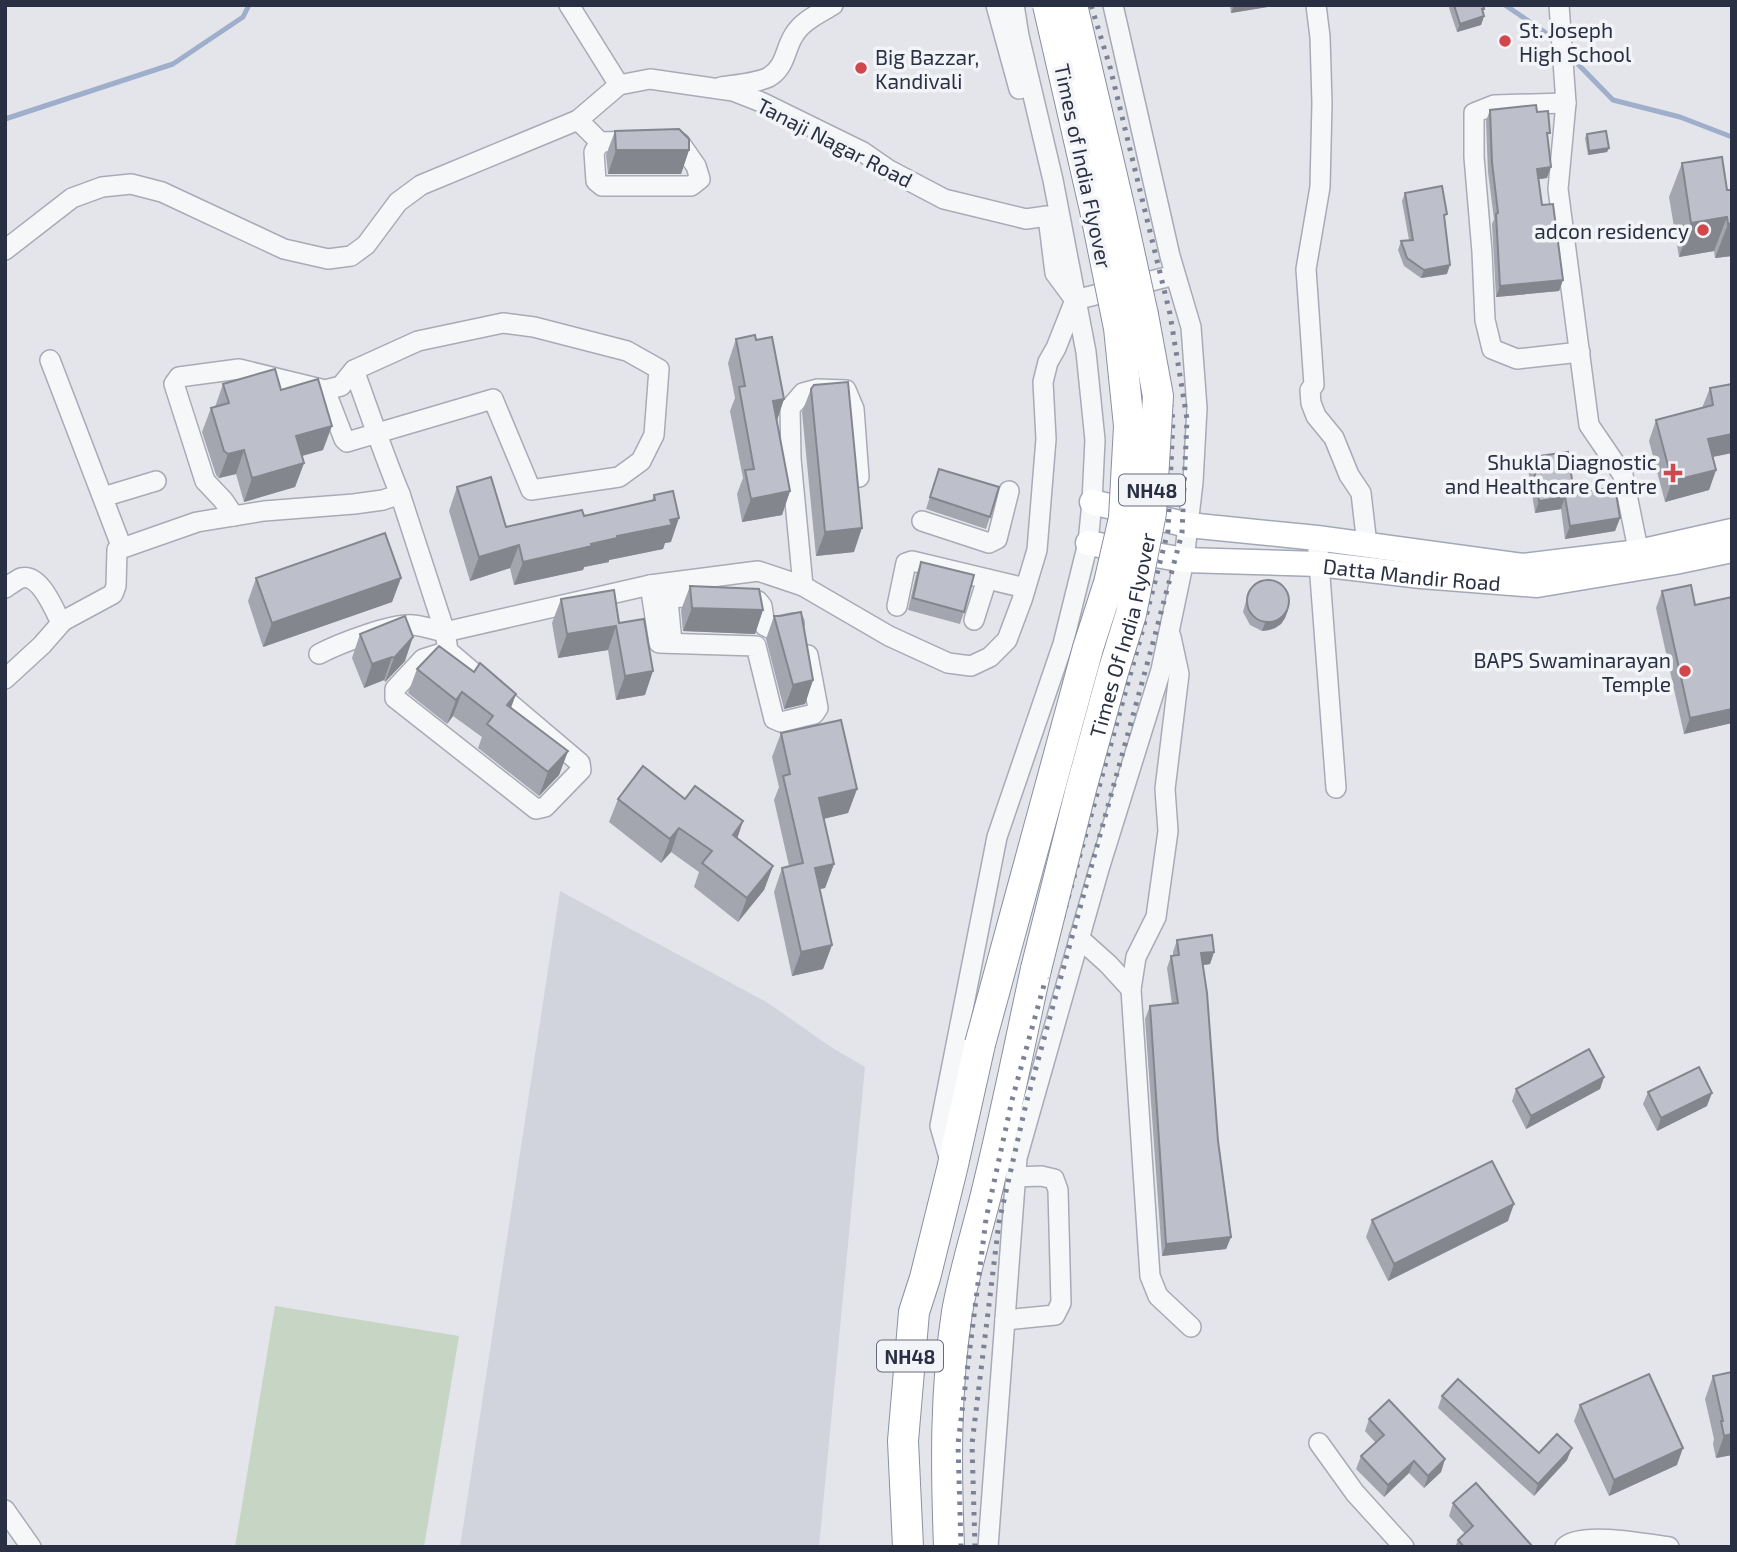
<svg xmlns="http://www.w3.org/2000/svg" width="1737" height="1552" font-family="'Exo 2',sans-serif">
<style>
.built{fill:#d1d4dd}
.green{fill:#c6d5c4}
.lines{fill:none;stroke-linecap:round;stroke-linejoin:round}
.stream{stroke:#9eaecb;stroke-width:5}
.minor-casing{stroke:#a8abb6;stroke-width:22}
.major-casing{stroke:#a2a8b7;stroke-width:27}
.highway-casing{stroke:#8a90a2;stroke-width:32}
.minor{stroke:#f6f7f9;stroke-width:19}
.major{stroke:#fff;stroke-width:24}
.highway{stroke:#fff;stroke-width:30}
.rail{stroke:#7c8295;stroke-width:5;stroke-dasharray:3.5 7;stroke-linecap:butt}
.highway-bridge-casing{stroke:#8a90a2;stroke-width:32;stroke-linecap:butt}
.highway-bridge{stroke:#fff;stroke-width:30}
.wall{fill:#a3a5af}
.shaded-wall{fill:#84868e}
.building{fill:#bdc0cb;stroke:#84868e;stroke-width:2}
.poi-dot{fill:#d0484b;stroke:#f3f4f8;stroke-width:2.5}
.labels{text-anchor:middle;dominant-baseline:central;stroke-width:7;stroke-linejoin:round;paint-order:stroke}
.shield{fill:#f3f4f8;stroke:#666b7a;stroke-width:2}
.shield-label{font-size:19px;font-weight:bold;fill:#2a3044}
.poi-label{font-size:21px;fill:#2a3044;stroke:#f3f4f8;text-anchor:end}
.street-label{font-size:21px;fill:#2a3044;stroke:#f3f4f8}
</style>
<rect width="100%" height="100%" fill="#e3e5eb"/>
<polygon class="built" points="560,891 768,1003 831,1047 865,1067 819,1547 460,1547"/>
<polygon class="green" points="275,1306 459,1336 424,1547 235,1547"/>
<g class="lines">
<g class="stream">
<polyline points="1505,5 1546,33 1556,43"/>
<polyline points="1568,54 1613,100 1680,117 1732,137"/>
<polyline points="5,119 173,64 243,17 249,5"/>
</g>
<g class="minor-casing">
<g id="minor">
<polyline points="569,5 619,85"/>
<polyline points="996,5 1019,89"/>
<polyline points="1316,5 1320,37 1322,103 1320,187 1306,269 1314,385 1310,390 1311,403 1316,416 1334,438 1349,475 1361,493 1367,545"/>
<polyline points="1559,5 1566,103 1558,189 1589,425 1623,475 1641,564"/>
<path d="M721 87C734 85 758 83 769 77 786 67 785 48 794 35 802 21 820 13 833 5"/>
<polyline points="1566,103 1494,105 1474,113 1474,157 1482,252 1485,320 1492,349 1517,359 1580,352"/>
<polyline points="578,120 600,142 594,152 596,181 602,186 691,186 700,179 696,166 680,143 668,141"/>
<polyline points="600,142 638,141"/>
<polyline points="1048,217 1055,273 1072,296"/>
<polyline points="5,250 72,198 102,187 131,184 162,192 284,249 328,259 351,256 366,245 398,202 421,185 578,120 619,85 650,79 733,91 761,102 863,152 889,170 944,199 1026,219 1047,216"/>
<polyline points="1075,300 1175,275"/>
<polyline points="50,360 122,548"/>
<path d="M325 390 344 439 347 442 493 399 531 490 619 477 641 461 654 435 659 369 627 351 534 327 503 323 418 341 354 370C369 411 383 453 400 494"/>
<polyline points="103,497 156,481"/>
<polyline points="234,516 223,500 205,481 174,384 179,377 239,369 325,390 341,386 354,370"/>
<polyline points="922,521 989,543 997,539 1009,491"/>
<polyline points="1318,550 1336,788"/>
<polyline points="650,585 659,643 756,646 774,719 781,722 814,714 818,708 808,655"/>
<polyline points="803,586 791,459 790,408 803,393 818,389 846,390 854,409 859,477"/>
<path d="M5 588C10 585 16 580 21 578 40 573 54 609 61 623"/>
<polyline points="744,600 758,601 762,606 765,626 769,628 794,623"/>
<polyline points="897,606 906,563 912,561 1025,588"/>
<polyline points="974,620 987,579"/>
<polyline points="1171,637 1179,674 1165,789 1168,831 1156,917 1136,957 1131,989 1150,1276 1158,1296 1191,1327"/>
<polyline points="672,643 668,600 675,597 710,598"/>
<path d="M319 654C338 644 392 623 413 625 424 626 435 630 445 632L448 651 580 763 581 770 545 807 536 809 395 698V689L423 659 448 651"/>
<polyline points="5,679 42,645 63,621 113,594 116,586 117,550 197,522 264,511 354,504 383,500 400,494 445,632 650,585 758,571 803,586 889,636 948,663 971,666 990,657 1007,640 1022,600 1037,550 1046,439 1043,382 1048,362 1056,348 1075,300"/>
<polyline points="1079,938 1108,964 1131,989"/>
<polyline points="950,1161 940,1126 997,837 1063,644 1088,543 1092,502 1095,440 1086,352 1053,180 1019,36 1014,5"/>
<polyline points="1005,1320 1055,1315 1061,1303 1058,1190 1054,1179 1041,1176 1016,1177"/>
<polyline points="1319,1443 1355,1493 1404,1547"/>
<polyline points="5,1510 31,1547"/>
<polyline points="988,1547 1017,1158 1099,869 1161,670 1184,560 1193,482 1197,408 1191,327 1170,256 1113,5"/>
<path d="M1565 1547C1579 1531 1648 1544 1669 1547"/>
</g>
</g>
<g class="major-casing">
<g id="major">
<polyline points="1092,502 1188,525 1317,538 1522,566 1639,552 1732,531"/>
<path id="s1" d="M1088 543 1184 560 1319 564 1421 576 1537 585 1675 562 1732 550"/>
</g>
</g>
<g class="highway-casing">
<g id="highway">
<polyline points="908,1547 903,1441 914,1312 925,1278 952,1169 980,1044"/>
<path d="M949 1547C946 1468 945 1390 957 1312 965 1267 980 1223 990 1178 1007 1108 1021 1038 1036 969"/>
</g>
</g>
<use href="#minor" class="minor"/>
<use href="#major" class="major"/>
<use href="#highway" class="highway"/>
<g class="rail">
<polyline points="961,1547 958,1444 986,1219 1012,1100 1141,636 1168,531 1173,420 1157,316 1097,71 1076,5"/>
<polyline points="975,1547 972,1444 999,1222 1026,1104 1154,639 1182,533 1187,419 1170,314 1110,67 1091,5"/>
</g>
<g class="highway-bridge-casing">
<g id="highway-bridge">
<path id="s2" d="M1036 969 1081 789 1113 672 1131 614 1151 513 1158 396 1143 315 1120 210 1072 5"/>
<polyline points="980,1044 1088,648 1109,583 1124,518 1129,426 1119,328 1095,210 1048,5"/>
</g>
</g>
<use href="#highway-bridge" class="highway-bridge"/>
</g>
<g class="wall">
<polygon points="1230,5 1280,5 1231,13"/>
<polygon points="1450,5 1483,5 1484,16 1481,25 1457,32 1449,8"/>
<polygon points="1490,110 1537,112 1548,141 1547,178 1539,179 1542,205 1563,280 1559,291 1496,297 1492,224 1494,219 1488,172 1486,121"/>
<polygon points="615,131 689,150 681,174 608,174 606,155"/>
<polygon points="1587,134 1609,148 1607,152 1588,155 1585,138"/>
<polygon points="1682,163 1727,190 1732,190 1732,256 1715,258 1714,251 1679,257 1669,197"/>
<polygon points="1405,193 1444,221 1447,274 1421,278 1404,266 1398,250 1401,241 1409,240 1402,201"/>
<polygon points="736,339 756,340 784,399 777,420 790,491 782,515 742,522 737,494 743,478 730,411 735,398 728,363"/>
<polygon points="223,384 281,390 323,450 302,456 304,463 295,487 244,502 236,474 219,478 216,475 202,432 211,408 215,407"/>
<polygon points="1732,384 1732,453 1713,457 1716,470 1709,490 1665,502 1649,441 1656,420 1702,408 1710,388"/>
<polygon points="811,389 854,552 816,556 802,412"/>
<polygon points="1532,457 1574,494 1620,518 1615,531 1565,539 1561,509 1535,513 1528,469"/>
<polygon points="939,469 990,517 986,529 926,509"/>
<polygon points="457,487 506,527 584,516 652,500 654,495 671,542 665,543 663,549 609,560 609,562 584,567 583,570 514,585 510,568 470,581 449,511"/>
<polygon points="921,562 964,612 960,624 908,610 916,575"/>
<polygon points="256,578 401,578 392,602 263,647 248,601"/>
<polygon points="690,586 763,610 755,634 683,631 681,610"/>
<polygon points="1249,590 1288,610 1285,618 1281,624 1275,628 1269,630 1262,631 1250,625 1243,612"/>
<polygon points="1662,591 1732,723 1684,734 1656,608"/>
<polygon points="561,599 619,623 645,695 616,700 608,650 558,658 552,623"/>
<polygon points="774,616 813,680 805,704 784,709 766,639"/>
<polygon points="360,634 405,661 385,682 384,680 364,688 352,658"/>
<polygon points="417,669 474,672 516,694 511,708 568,751 559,775 539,796 478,748 482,737 453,716 447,724 408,693"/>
<polygon points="781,733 857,789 848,813 824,819 834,864 825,888 819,889 832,945 823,969 792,976 774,892 782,868 789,866 774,800 779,787 772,757"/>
<polygon points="618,799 685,799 743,821 737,838 773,866 764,890 738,922 694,887 699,872 671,852 661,863 609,822"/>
<polygon points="1177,940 1214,952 1210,964 1203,965 1218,1141 1231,1237 1226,1249 1162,1256 1145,1019 1150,1006 1172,1004 1167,968 1171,956 1173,955 1173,952"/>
<polygon points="1604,1077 1600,1089 1526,1129 1512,1101 1516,1089"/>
<polygon points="1648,1092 1707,1106 1657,1131 1643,1104"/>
<polygon points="1372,1220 1508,1221 1388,1281 1366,1237"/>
<polygon points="1732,1364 1732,1455 1716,1458 1713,1444 1714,1439 1705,1399 1713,1376 1730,1372"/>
<polygon points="1442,1396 1539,1453 1567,1460 1534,1496 1438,1408"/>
<polygon points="1580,1405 1677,1465 1609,1496 1574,1421"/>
<polygon points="1369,1419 1445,1459 1441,1472 1424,1488 1409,1473 1384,1497 1356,1469 1361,1456 1376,1443 1365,1431"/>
<polygon points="1453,1503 1533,1547 1455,1547 1458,1540 1465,1534 1449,1516"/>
</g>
<g class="shaded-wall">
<polygon points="1234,5 1280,5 1231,13"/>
<polygon points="1484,16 1481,25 1457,32 1460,24"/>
<polygon points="1609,148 1607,152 1588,155 1589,151"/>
<polygon points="616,150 689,150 681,174 608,174"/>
<polygon points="1551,167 1547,178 1533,180 1537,169"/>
<polygon points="1727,217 1714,251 1679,257 1691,223"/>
<polygon points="1732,223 1732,256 1715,258 1728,224"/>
<polygon points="1450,265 1447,274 1421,278 1424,270"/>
<polygon points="1563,280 1559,291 1496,297 1500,286"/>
<polygon points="784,399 776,423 773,401"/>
<polygon points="332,426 323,450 287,460 296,436"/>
<polygon points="1732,434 1732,453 1701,459 1708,439"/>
<polygon points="244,450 236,474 219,478 228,454"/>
<polygon points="304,463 295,487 244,502 252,478"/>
<polygon points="1716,470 1709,490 1665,502 1672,481"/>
<polygon points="790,491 782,515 742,522 751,499"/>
<polygon points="1565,497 1561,509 1535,513 1539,501"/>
<polygon points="679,518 671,542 665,543 663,549 609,560 609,562 584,567 583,570 514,585 523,562 591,544"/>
<polygon points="1620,518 1615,531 1565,539 1570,526"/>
<polygon points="862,528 854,552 816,556 825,532"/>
<polygon points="519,545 510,568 470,581 479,557"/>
<polygon points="401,578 392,602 263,647 272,623"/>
<polygon points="692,608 763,610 755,634 683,631"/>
<polygon points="1288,610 1285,618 1281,624 1275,628 1269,630 1262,631 1265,623"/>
<polygon points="616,626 608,650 558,658 567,634"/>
<polygon points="413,637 405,661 385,682 394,658"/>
<polygon points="392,657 384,680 364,688 372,664"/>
<polygon points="653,671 645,695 616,700 625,676"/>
<polygon points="813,680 805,704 784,709 793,685"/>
<polygon points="462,692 453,716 447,724 456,700"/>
<polygon points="516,694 507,717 507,705"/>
<polygon points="1732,709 1732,723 1684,734 1690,718"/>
<polygon points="568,751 559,775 539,796 548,772"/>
<polygon points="857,789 848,813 810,822 819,798"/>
<polygon points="743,821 735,845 733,835"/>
<polygon points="679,828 671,852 661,863 670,839"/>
<polygon points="834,864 825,888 806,892 815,868"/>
<polygon points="773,866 764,890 738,922 747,898"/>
<polygon points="832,945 823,969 792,976 801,952"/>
<polygon points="1214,952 1210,964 1197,966 1201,953"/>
<polygon points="1604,1077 1600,1089 1526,1129 1531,1116"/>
<polygon points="1712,1093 1707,1106 1657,1131 1661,1118"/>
<polygon points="1514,1204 1508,1221 1388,1281 1394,1264"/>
<polygon points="1231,1237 1226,1249 1162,1256 1166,1244"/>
<polygon points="1732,1434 1732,1455 1716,1458 1724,1436"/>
<polygon points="1572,1448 1567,1460 1534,1496 1538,1484"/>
<polygon points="1683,1448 1677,1465 1609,1496 1614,1480"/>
<polygon points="1445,1459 1441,1472 1424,1488 1428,1476"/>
<polygon points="1414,1461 1409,1473 1384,1497 1388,1485"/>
</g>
<g class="building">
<polygon points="1454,5 1483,5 1484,9 1482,9 1484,16 1460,24"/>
<polygon points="1536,105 1537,112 1548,111 1550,133 1547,133 1551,167 1537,169 1542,205 1553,204 1563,280 1500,286 1496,214 1498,213 1492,162 1490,110"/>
<polygon points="679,129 689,139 689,150 616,150 615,131"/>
<polygon points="1606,131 1609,148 1589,151 1587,134"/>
<polygon points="1722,157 1727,190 1732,190 1732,223 1728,224 1727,217 1691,223 1682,163"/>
<polygon points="1442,186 1447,214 1444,215 1450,265 1424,270 1407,258 1401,241 1413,240 1405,193"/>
<polygon points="755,335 756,340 772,337 784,399 773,401 790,491 751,499 745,470 754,469 739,387 745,386 736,339"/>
<polygon points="275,369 281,390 318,379 332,426 296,436 304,463 252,478 244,450 228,454 224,451 211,408 229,403 223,384"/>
<polygon points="848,382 862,528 825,532 811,389 814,385"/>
<polygon points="1732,384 1732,434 1708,439 1716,470 1672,481 1656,420 1713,405 1710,388"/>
<polygon points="1568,452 1574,494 1615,487 1620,518 1570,526 1565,497 1539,501 1532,457"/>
<polygon points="939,469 999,487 990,517 930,497"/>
<polygon points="491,477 506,527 582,510 584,516 655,500 654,495 673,491 679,518 670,520 672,525 617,536 617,538 591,544 592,546 523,562 519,545 479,557 457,487"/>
<polygon points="385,533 401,578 272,623 256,578"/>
<polygon points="921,562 974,575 964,612 913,598"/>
<circle cx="1268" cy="601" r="21"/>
<polygon points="1691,585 1695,605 1732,597 1732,709 1690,718 1662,591"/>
<polygon points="690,586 759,589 763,610 692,608"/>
<polygon points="614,590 619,623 644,619 653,671 625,676 616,626 567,634 561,599"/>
<polygon points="801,612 813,680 793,685 774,616 780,616"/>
<polygon points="405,616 413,637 394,658 392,657 372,664 360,634"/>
<polygon points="439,646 474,672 480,663 516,694 507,705 568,751 548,772 487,724 493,716 462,692 456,700 417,669"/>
<polygon points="841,720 857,789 819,798 834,864 815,868 832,945 801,952 782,868 803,863 783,776 790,774 781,733"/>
<polygon points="643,766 685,799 695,786 743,821 733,835 773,866 747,898 702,863 712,851 679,828 670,839 618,799"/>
<polygon points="1212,935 1214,952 1201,953 1207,993 1218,1141 1231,1237 1166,1244 1150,1006 1178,1003 1171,956 1179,955 1177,940"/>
<polygon points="1589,1049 1604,1077 1531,1116 1516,1089"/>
<polygon points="1699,1067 1712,1093 1661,1118 1648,1092"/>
<polygon points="1492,1161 1514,1204 1394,1264 1372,1220"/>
<polygon points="1732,1372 1732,1434 1724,1436 1721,1421 1723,1421 1713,1376"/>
<polygon points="1649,1374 1683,1448 1614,1480 1580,1405"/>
<polygon points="1458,1379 1539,1453 1557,1434 1572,1448 1538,1484 1442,1396"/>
<polygon points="1389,1400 1445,1459 1428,1476 1414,1461 1388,1485 1361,1456 1384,1435 1369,1419"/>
<polygon points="1476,1483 1533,1547 1464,1547 1458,1540 1473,1526 1453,1503"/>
</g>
<g class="poi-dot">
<circle cx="1505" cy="41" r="7"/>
<circle cx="861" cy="68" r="7"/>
<circle cx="1703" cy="230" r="7"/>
<path d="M1669.5 462.5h7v7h7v7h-7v7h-7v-7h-7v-7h7z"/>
<circle cx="1685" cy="671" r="7"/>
</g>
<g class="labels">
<g class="shield">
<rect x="1119" y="474.5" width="66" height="31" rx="5"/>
<rect x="877" y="1340.5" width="66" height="31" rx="5"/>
</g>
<g class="shield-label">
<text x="1152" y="490">NH48</text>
<text x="910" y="1356">NH48</text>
</g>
<g class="poi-label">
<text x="1519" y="29" text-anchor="start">St. Joseph<tspan x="1519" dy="24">High School</tspan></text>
<text x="875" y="56" text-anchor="start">Big Bazzar,<tspan x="875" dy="24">Kandivali</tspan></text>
<text x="1689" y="230">adcon residency</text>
<text x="1657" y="461">Shukla Diagnostic<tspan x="1657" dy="24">and Healthcare Centre</tspan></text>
<text x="1671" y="659">BAPS Swaminarayan<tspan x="1671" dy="24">Temple</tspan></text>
</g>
<g class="street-label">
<text transform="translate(835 142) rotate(27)">Tanaji Nagar Road</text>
<text transform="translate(1084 166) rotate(78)">Times of India Flyover</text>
<text stroke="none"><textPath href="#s1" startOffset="326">Datta Mandir Road</textPath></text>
<text stroke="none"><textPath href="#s2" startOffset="345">Times Of India Flyover</textPath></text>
</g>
</g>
<rect width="1737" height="1552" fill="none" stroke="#2a3044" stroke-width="14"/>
</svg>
